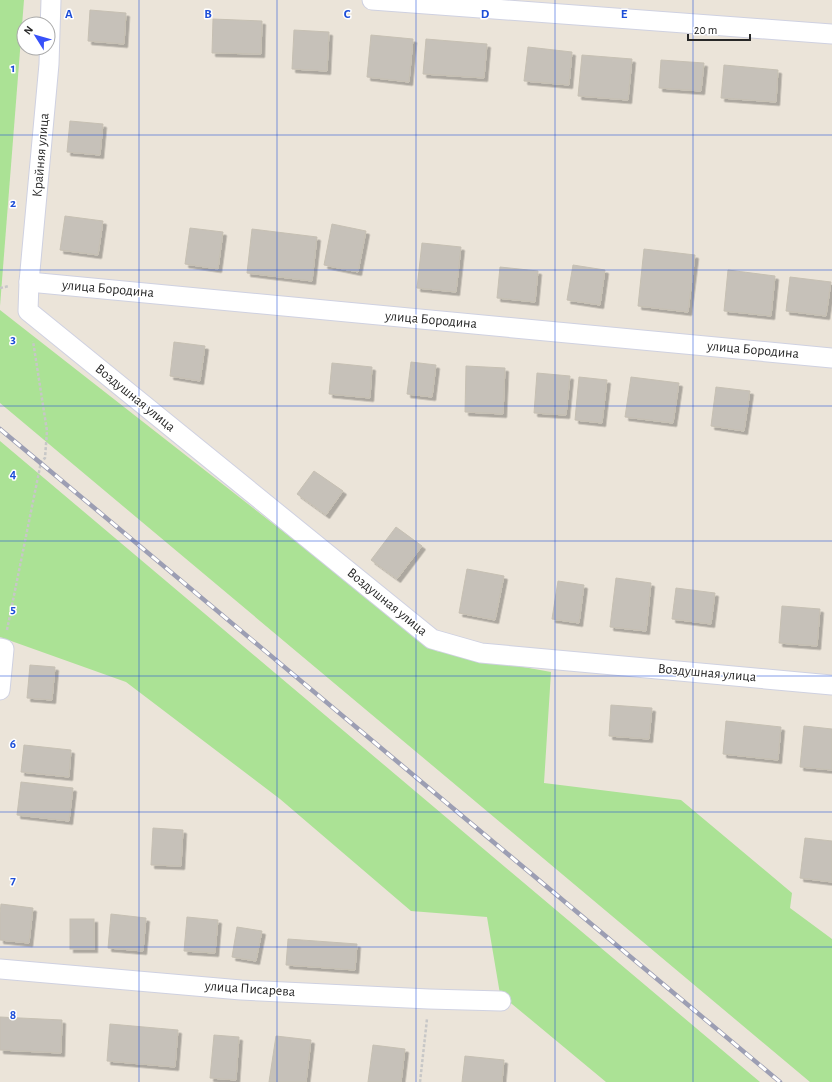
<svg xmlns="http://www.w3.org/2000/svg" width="832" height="1082" font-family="'Alegreya Sans',sans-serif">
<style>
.green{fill:#abe295}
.building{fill:#c6c1b9;stroke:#c6c0b3;filter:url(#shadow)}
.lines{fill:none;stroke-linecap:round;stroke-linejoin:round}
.minor-casing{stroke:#cfd1e1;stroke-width:21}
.path{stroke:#c7c7c7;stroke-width:2.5;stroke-dasharray:3 2;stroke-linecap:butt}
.minor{stroke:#fff;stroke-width:19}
.rail-casing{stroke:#9c9eb3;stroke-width:4.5}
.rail{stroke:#fff;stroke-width:3;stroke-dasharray:9;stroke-linecap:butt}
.grid{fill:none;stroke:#1d4ed8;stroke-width:1;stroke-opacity:0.55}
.labels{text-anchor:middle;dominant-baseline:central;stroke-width:3;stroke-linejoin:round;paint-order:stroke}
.street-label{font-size:14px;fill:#282828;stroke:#fff}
.grid-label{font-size:13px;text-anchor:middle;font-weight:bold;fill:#1d4ed8;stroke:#fff;stroke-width:3;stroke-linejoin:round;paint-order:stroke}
</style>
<defs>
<filter id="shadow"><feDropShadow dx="3.5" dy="3.5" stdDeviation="0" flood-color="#0004"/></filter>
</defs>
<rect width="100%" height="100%" fill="#ebe4d9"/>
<g class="green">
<polygon points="0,0 24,0 0,306"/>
<polygon points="0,310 436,651 551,672 544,783 681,800 792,893 790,908 832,939 832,1082 810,1082 0,403"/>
<polygon points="0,441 760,1082 606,1082 500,994 487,917 411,911 280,799 126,682 0,637"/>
</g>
<g class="building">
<polygon points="90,10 126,13 124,44 88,41"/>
<polygon points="213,19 262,21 261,54 212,53"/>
<polygon points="294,30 329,32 327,71 292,69"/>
<polygon points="371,35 413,39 409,82 367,77"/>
<polygon points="426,39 487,44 484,78 423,74"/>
<polygon points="528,47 572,52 569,85 524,81"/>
<polygon points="582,55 632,59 628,100 578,96"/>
<polygon points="661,60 704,63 701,91 659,88"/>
<polygon points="724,65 778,70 776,102 721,98"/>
<polygon points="70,121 103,124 100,155 67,152"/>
<polygon points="65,216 103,221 98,255 60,250"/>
<polygon points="332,224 366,231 358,272 324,265"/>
<polygon points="190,228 223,232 218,269 185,264"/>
<polygon points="252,229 317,237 312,281 247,273"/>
<polygon points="422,243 461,247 456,292 417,288"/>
<polygon points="644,249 695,255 688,312 638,306"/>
<polygon points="573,265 605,270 600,305 567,300"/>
<polygon points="500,267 538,271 535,302 497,298"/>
<polygon points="728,270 775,276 771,316 724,311"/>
<polygon points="790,277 831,282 826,316 786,311"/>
<polygon points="174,342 205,346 200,381 170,376"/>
<polygon points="411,362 436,365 432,397 407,394"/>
<polygon points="332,363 372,367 370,398 329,394"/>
<polygon points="466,366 505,368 503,414 465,412"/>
<polygon points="537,373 570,376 566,415 534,413"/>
<polygon points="579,377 607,380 602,423 575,420"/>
<polygon points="631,377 679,383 673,423 625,417"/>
<polygon points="716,387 750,391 744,431 711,426"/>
<polygon points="314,471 343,491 326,515 297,494"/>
<polygon points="396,527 422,546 397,579 371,560"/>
<polygon points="467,569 504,576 495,620 459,613"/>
<polygon points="616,578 651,583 646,631 610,627"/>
<polygon points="558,581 584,585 579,623 552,619"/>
<polygon points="676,588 715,593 711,624 672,619"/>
<polygon points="782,606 820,609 817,646 779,643"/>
<polygon points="30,665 55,667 52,700 27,698"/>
<polygon points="611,705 652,708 649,739 609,736"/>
<polygon points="726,721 781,727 778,760 723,754"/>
<polygon points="804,726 832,729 832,770 800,767"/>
<polygon points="24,745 71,750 69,777 21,772"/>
<polygon points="21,782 73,788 69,821 17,815"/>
<polygon points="153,828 183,830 181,866 151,865"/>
<polygon points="805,838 832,841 832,882 800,878"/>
<polygon points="1,904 33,908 29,943 0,940 0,913"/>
<polygon points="111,914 146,918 143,951 108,948"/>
<polygon points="187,917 218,920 215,953 184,951"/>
<rect x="70" y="919" width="24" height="30"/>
<polygon points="237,927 262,931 256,961 232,957"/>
<polygon points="288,939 357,944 355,970 286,965"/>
<polygon points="0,1017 62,1020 61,1053 0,1050"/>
<polygon points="110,1024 178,1030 175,1067 107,1061"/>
<polygon points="214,1035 239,1037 236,1080 210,1078"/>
<polygon points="276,1036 311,1040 306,1082 269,1082"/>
<polygon points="373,1045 405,1049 401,1082 368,1082"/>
<polygon points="465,1056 504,1060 502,1082 462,1082"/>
</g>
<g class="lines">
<g class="minor-casing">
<g id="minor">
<polyline points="51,0 49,64 29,282 28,311 432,639 481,653 832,685"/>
<polyline points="372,0 832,34"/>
<polyline points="29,282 832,358"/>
<polyline points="0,648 4,649 0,690"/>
<polyline points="0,969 241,990 429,999 501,1001"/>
</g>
</g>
<g class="path">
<polyline points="0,288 9,286"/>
<polyline points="7,630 41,462 45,458 47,431 33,341"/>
<polyline points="420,1082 427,1019"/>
</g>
<use href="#minor" class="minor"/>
<g class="rail-casing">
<polyline id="rail" points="0,429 780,1082"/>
</g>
<use href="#rail" class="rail"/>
</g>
<path class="grid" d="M139 0V1082M277 0V1082M416 0V1082M555 0V1082M693 0V1082M0 135H832M0 270H832M0 406H832M0 541H832M0 676H832M0 812H832M0 947H832"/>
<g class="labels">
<g class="street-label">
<text transform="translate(41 155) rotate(-85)">Крайняя улица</text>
<text transform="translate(108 289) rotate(5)">улица Бородина</text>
<text transform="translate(431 320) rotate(5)">улица Бородина</text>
<text transform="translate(753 350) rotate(5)">улица Бородина</text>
<text transform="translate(135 398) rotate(39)">Воздушная улица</text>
<text transform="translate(387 602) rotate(39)">Воздушная улица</text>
<text transform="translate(707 673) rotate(5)">Воздушная улица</text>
<text transform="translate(250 989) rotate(4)">улица Писарева</text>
</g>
</g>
<g class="grid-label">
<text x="69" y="18">A</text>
<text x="208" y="18">B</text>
<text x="347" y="18">C</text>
<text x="485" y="18">D</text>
<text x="624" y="18">E</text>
<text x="13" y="72">1</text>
<text x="13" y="207">2</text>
<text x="13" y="343">3</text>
<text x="13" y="478">4</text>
<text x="13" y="613">5</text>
<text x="13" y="748">6</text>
<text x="13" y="884">7</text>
<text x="13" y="1019">8</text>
</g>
<g transform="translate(36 36) rotate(307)"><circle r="19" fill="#ffffff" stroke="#a9a9a9"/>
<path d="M0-3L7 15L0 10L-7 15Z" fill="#3751fa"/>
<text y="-6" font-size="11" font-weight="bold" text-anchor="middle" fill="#282828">N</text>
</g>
<path d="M688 34v6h62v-6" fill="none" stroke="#282828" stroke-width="2"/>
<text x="694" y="34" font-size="12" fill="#282828" stroke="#ffffff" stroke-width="3" paint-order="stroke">20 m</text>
</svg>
